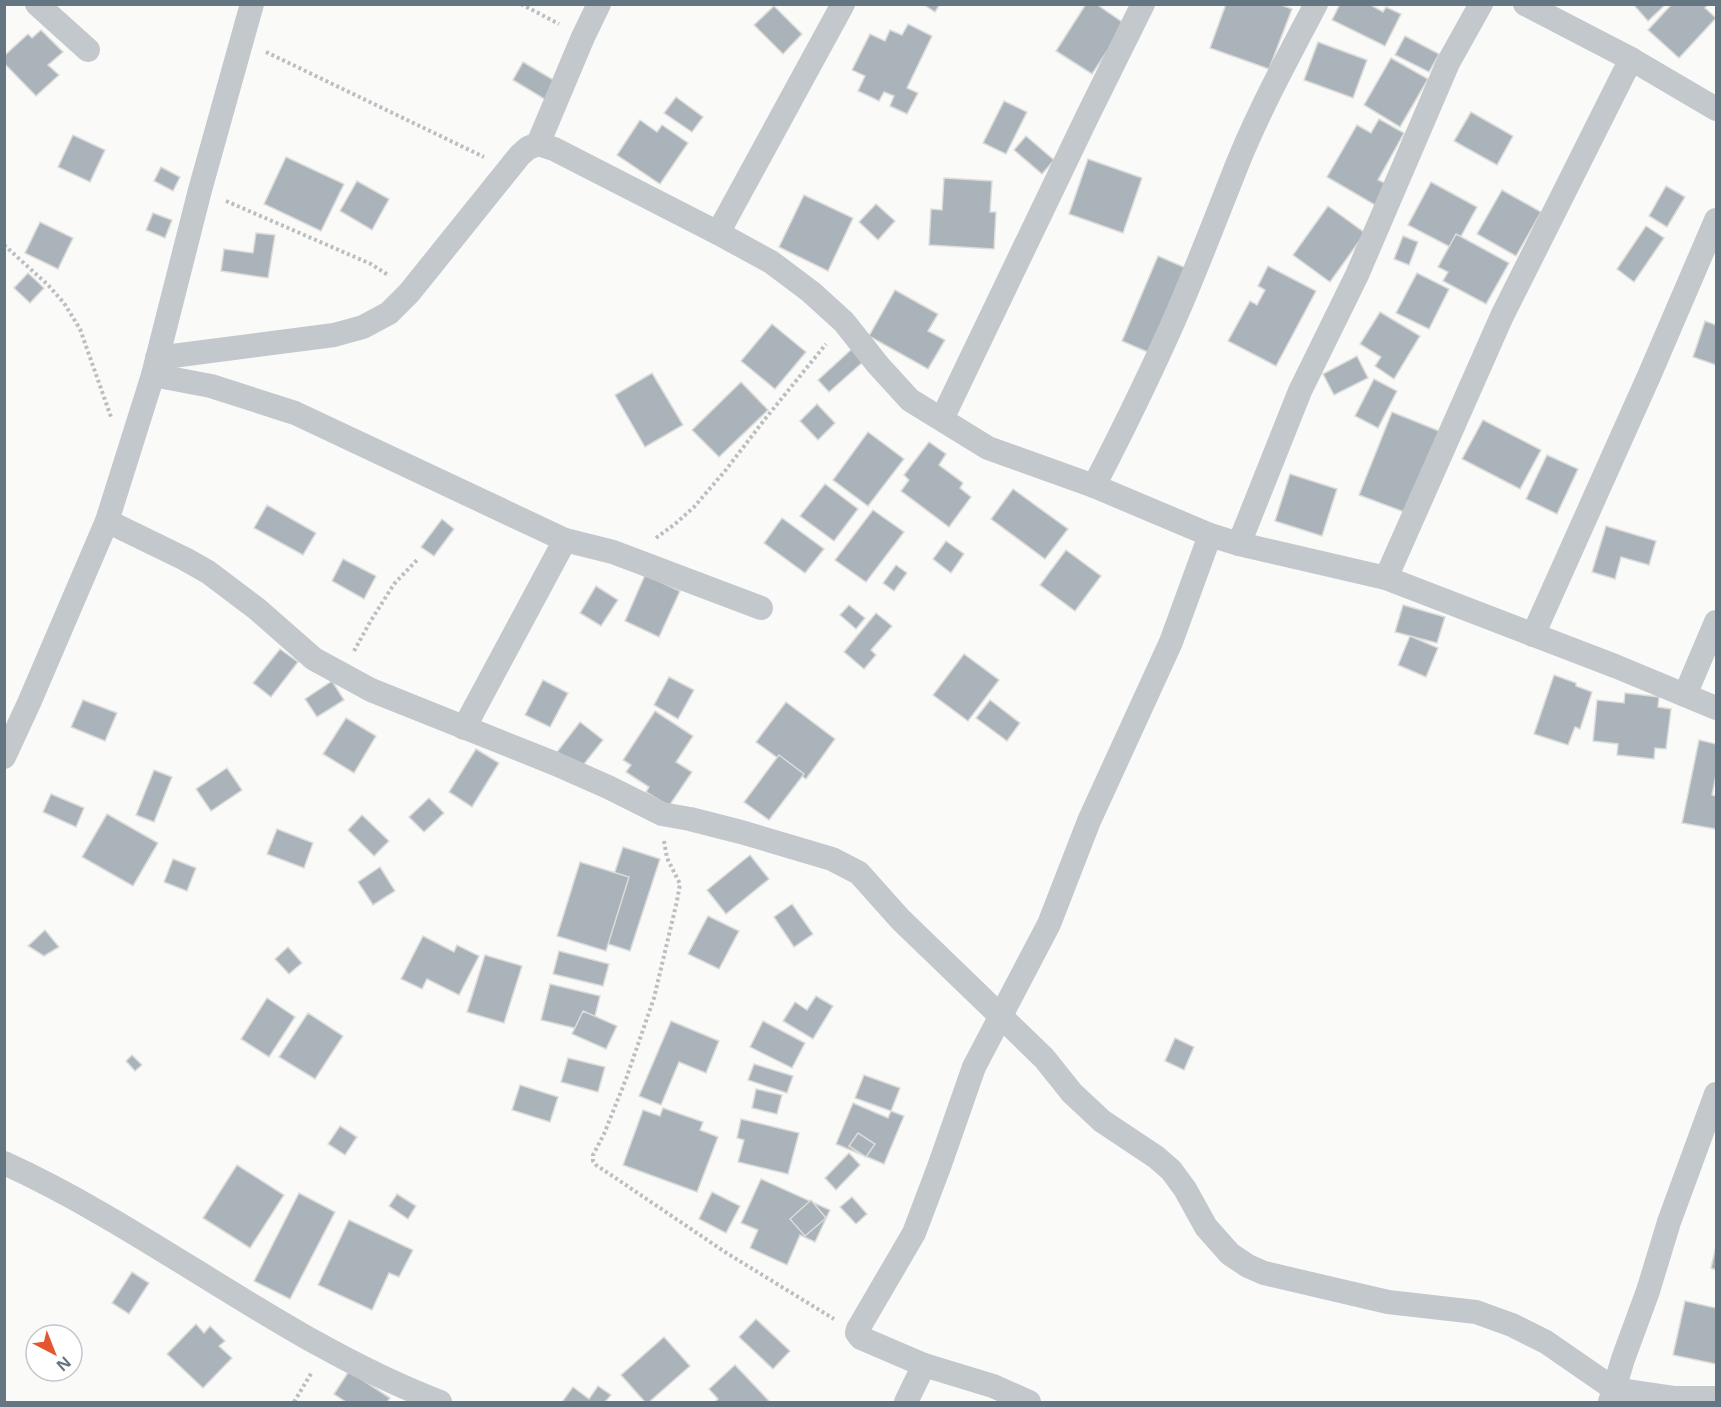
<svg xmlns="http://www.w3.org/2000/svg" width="1721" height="1407" font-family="'Noto Sans',sans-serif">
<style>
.building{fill:#aab3b9;stroke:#dcdcda;stroke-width:1.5}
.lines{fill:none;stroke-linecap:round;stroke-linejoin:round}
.path{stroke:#bbbfc2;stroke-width:4;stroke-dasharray:3 3;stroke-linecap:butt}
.street{stroke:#c3c8cc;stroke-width:24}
</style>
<rect width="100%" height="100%" fill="#fafaf8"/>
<g class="building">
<polygon points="923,4 940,4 935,12"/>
<polygon points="1086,4 1096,4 1125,24 1092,74 1056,51"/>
<polygon points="1226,4 1278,4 1292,9 1269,69 1210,48"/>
<polygon points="1340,4 1369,4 1383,12 1386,7 1401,14 1385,46 1332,20"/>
<polygon points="1633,4 1666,4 1648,21"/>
<polygon points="1672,4 1708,4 1705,8 1716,18 1679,58 1648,30"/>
<polygon points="774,6 802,34 783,54 754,25"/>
<polygon points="908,24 932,36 907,88 918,93 907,114 890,106 894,96 884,92 879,101 858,91 865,76 852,70 870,34 885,41 890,30 902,35"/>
<polygon points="41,30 63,52 48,65 59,75 36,96 4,63 4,56 28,34 32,38"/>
<polygon points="1405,36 1439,54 1429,72 1395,55"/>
<polygon points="1318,42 1367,60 1353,98 1304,80"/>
<polygon points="1391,58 1428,79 1400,127 1364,105"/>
<polygon points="523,62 557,82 546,100 513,80"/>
<polygon points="676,97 703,117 692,132 664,113"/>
<polygon points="1004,101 1027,112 1006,154 983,143"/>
<polygon points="1471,112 1513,136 1497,165 1454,141"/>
<polygon points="1379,119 1404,133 1378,180 1387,184 1375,205 1327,177 1357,125 1371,133"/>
<polygon points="640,120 657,132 662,125 688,143 660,184 617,155"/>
<polygon points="73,135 105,150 90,182 58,167"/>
<polygon points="1026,136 1054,160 1042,174 1014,150"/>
<polygon points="286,157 344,184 321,231 264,204"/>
<polygon points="1088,159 1142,178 1123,233 1069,214"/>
<polygon points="161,167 180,177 173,191 154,181"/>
<polygon points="944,178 992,181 990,212 996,212 994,249 929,245 931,209 942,210"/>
<polygon points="357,181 389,199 372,230 340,211"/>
<polygon points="1431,182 1477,207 1454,249 1408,225"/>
<polygon points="1666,186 1685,197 1667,227 1649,216"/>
<polygon points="1502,190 1541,212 1516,256 1477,234"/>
<polygon points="804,195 853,218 828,271 779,247"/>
<polygon points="876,204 895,221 878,240 859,222"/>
<polygon points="1328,206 1365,233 1330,282 1293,255"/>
<polygon points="153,213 172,220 165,238 146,230"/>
<polygon points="40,222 73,238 58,269 25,253"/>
<polygon points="1646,226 1664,238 1634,282 1617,269"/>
<polygon points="256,233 275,235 268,278 221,271 224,249 253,253"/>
<polygon points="1456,234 1509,263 1486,304 1443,281 1448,272 1438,267"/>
<polygon points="1403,236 1418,242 1409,265 1394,259"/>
<polygon points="1158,256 1186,268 1150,353 1122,341"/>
<polygon points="1268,266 1316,291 1276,366 1228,341 1250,301 1257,305 1265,290 1258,286"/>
<polygon points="28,273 44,288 30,303 14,288"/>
<polygon points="1417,273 1449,289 1429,329 1396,313"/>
<polygon points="895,290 938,314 928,331 945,340 928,369 869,336"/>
<polygon points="1380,312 1420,336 1394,379 1375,366 1381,357 1360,344"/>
<polygon points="1705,321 1716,325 1716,365 1693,357"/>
<polygon points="772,324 806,352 775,389 741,361"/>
<polygon points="853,348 864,361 829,392 818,380"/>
<polygon points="1357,356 1368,378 1334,395 1323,374"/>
<polygon points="652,373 683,425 645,447 615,395"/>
<polygon points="1374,379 1397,391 1378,428 1355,416"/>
<polygon points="741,382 768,410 719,457 692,430"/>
<polygon points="817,404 835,423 818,440 800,421"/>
<polygon points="1392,412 1439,431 1407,513 1359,495"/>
<polygon points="1483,420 1541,450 1520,489 1462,459"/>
<polygon points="868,432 904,459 868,506 833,480"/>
<polygon points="929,442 946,454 939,465 963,483 960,488 971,497 949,527 901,491 909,480 904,475"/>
<polygon points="1547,455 1578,469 1557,514 1526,499"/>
<polygon points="1290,474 1337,489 1322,536 1275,521"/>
<polygon points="825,484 858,509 834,541 800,516"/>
<polygon points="1013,489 1068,529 1045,559 991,519"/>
<polygon points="267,505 316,533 303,555 254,528"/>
<polygon points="873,510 904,532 866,582 835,560"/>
<polygon points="782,518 824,549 805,573 764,543"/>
<polygon points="442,519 454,529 434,556 421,547"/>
<polygon points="1606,526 1656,541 1649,565 1621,557 1615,579 1592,572"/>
<polygon points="946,541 964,554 951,573 933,559"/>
<polygon points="1066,550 1101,576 1075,611 1040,585"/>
<polygon points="343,559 376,576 364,599 332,581"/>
<polygon points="896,565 907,573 894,591 883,583"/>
<polygon points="645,575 680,591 659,637 625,621"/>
<polygon points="596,586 618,600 601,626 580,613"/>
<polygon points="849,605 865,618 856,629 840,615"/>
<polygon points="1403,605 1445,617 1437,643 1395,632"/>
<polygon points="876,613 892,626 871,650 876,655 864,669 844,652"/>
<polygon points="1410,636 1438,648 1426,677 1398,665"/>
<polygon points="280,649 298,662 271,697 253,683"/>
<polygon points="964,654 999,680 968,721 933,695"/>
<polygon points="1554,675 1576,683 1576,686 1592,692 1580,729 1575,727 1568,745 1534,734"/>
<polygon points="669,677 694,690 678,719 654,705"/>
<polygon points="543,680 568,693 550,727 525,715"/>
<polygon points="332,681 344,700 317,717 305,699"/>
<polygon points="1625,693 1659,697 1658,707 1671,709 1666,749 1655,748 1654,759 1617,755 1618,744 1593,741 1597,700 1624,703"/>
<polygon points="83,700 117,713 105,741 71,727"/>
<polygon points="990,700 1020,723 1007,741 976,718"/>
<polygon points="786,702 835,739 806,779 756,742"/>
<polygon points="655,711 693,736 676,762 692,772 669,806 646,792 649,787 626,772 631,765 623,760"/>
<polygon points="346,718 376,736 354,773 323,754"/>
<polygon points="580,722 603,740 580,769 557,752"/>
<polygon points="1699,740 1716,744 1716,775 1712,795 1716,796 1716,829 1682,823"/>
<polygon points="476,749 499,763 472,807 449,792"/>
<polygon points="779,755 804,774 769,820 744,802"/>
<polygon points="227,768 242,790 211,811 196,789"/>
<polygon points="154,770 172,777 154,822 136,815"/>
<polygon points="51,794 84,808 76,827 43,812"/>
<polygon points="429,798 444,813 424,832 409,817"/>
<polygon points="107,814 158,843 133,886 82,857"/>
<polygon points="362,815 389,841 374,856 348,830"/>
<polygon points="277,829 313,843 304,868 267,854"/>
<polygon points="623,847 660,859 630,951 593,939"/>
<polygon points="750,855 769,879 726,914 707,890"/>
<polygon points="173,859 196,868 187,891 164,882"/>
<polygon points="580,862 629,877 606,951 557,936"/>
<polygon points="380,867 395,891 373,905 358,882"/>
<polygon points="792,904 813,934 794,947 774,917"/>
<polygon points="708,916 739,931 719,969 688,954"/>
<polygon points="45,930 59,947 44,956 28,946"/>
<polygon points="423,936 454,952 457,945 479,956 459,995 427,979 422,989 401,979"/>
<polygon points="288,947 302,963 289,974 275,959"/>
<polygon points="559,951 609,964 603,986 553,974"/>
<polygon points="485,955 522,966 504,1023 467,1012"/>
<polygon points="550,984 600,996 591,1032 541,1020"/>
<polygon points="816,996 833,1006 813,1039 783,1021 795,1002 807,1010"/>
<polygon points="267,998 295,1017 269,1057 241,1039"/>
<polygon points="583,1011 617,1026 606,1049 572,1034"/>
<polygon points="308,1013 343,1036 315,1079 279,1057"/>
<polygon points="671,1021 719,1041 706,1073 679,1062 661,1105 639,1096"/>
<polygon points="763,1021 805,1043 792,1068 750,1047"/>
<polygon points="1175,1038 1194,1047 1184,1070 1165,1061"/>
<polygon points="132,1055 142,1065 135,1071 126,1061"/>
<polygon points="568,1058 605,1067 598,1092 561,1082"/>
<polygon points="754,1064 793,1076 787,1093 748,1080"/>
<polygon points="864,1075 900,1088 891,1111 855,1098"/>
<polygon points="520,1085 558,1097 550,1122 512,1110"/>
<polygon points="756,1089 782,1095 777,1114 752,1108"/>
<polygon points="853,1103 888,1118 891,1111 904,1116 884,1164 836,1144"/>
<polygon points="663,1108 703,1122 700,1130 718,1137 697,1192 623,1165 643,1110 660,1116"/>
<polygon points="741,1119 799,1133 788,1174 738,1162 744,1140 737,1138"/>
<polygon points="340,1126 357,1137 345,1155 328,1144"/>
<polygon points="858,1133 875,1144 866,1157 849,1146"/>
<polygon points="849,1153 860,1165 836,1190 825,1178"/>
<polygon points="237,1165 284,1195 250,1248 203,1218"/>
<polygon points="761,1179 830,1210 815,1242 800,1235 787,1265 750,1248 758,1230 741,1223"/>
<polygon points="712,1192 740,1206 726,1233 699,1219"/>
<polygon points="299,1193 335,1212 290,1299 254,1281"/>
<polygon points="397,1194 416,1206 408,1219 389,1206"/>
<polygon points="852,1197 867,1214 856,1224 840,1207"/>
<polygon points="811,1200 826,1218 805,1236 790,1219"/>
<polygon points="349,1220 413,1250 399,1277 389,1273 372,1310 318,1285"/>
<polygon points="1716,1246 1716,1270 1711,1268"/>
<polygon points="132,1272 149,1283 129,1314 112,1303"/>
<polygon points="1685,1301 1716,1308 1716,1364 1673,1355"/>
<polygon points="756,1319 790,1351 773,1369 739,1337"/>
<polygon points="196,1324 204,1333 210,1326 225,1341 219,1346 232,1358 203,1388 167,1354"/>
<polygon points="664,1337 690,1366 649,1402 645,1402 621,1375"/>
<polygon points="735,1365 769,1401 767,1402 715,1402 718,1399 709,1389"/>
<polygon points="349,1371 390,1398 387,1402 346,1402 334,1394"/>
<polygon points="598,1386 611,1395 605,1402 562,1402 573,1387 589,1399"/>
</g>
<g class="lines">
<g class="path">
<polyline points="521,4 559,24"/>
<polyline points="266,52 484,157"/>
<polyline points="226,201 371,264 388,275"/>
<polyline points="4,245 48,285 64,303 80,329 111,417"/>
<polyline points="656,538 675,524 694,507 725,471 765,419 826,344"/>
<polyline points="354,651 370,622 394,584 418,559"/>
<polyline points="664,841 667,858 680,884 677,901 654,998 626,1079 604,1134 593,1155 593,1161 596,1165 617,1179 725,1252 834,1319"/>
<polyline points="294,1402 312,1372"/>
</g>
<g class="street">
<polyline points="37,4 88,50"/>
<polyline points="1525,4 1631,59 1716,109"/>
<polyline points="538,144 583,37 599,4"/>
<polyline points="718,233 843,4"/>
<polyline points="157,358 334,335 363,327 389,313 409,293 520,155 528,148 538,144 554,149 718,233 771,262 811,292 844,322 878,365 910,400 988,448 1094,486 1210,535 1239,544 1386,578 1615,666 1716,708"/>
<polyline points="153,375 211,386 295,413 565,540 613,552 761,608"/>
<polyline points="942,419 1087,117 1143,4"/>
<path d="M1094 486C1124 428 1153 369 1179 309 1200 260 1219 210 1239 160 1261 107 1289 55 1316 4"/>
<polyline points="107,521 185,559 208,572 257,609 314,659 371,690 556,764 608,787 662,814 690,819 741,832 832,859 859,873 900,919 1044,1058 1072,1093 1102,1121 1156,1157 1171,1170 1185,1189 1206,1227 1230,1254 1248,1266 1264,1273 1388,1302 1476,1312 1512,1325 1546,1342 1614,1389 1675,1398 1716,1398"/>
<polyline points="1239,544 1300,391 1357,275 1448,63 1481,4"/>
<polyline points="1386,578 1502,316 1631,59"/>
<polyline points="1533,635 1649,376 1716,220"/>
<polyline points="1685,695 1716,622"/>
<polyline points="464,728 565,540"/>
<polyline points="4,757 29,703 107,521 153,375 200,190 252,4"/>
<path d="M4 1163C155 1232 284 1342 440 1402"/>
<polyline points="906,1402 924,1365"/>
<polyline points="1029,1402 993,1386 924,1365 861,1338 857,1333 858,1329 914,1233 939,1167 974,1067 1049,924 1089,821 1171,642 1210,535"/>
<polyline points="1610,1402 1623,1359 1648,1291 1669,1222 1716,1094"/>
</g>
</g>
<rect width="1721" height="1407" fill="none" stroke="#657683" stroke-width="12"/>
<g transform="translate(54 1353) rotate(138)"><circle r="28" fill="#ffffff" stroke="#c1c8cd" stroke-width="1.5"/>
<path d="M0-4.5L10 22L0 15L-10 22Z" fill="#e4572e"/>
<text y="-9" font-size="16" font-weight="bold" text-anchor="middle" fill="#657683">N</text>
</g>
</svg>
